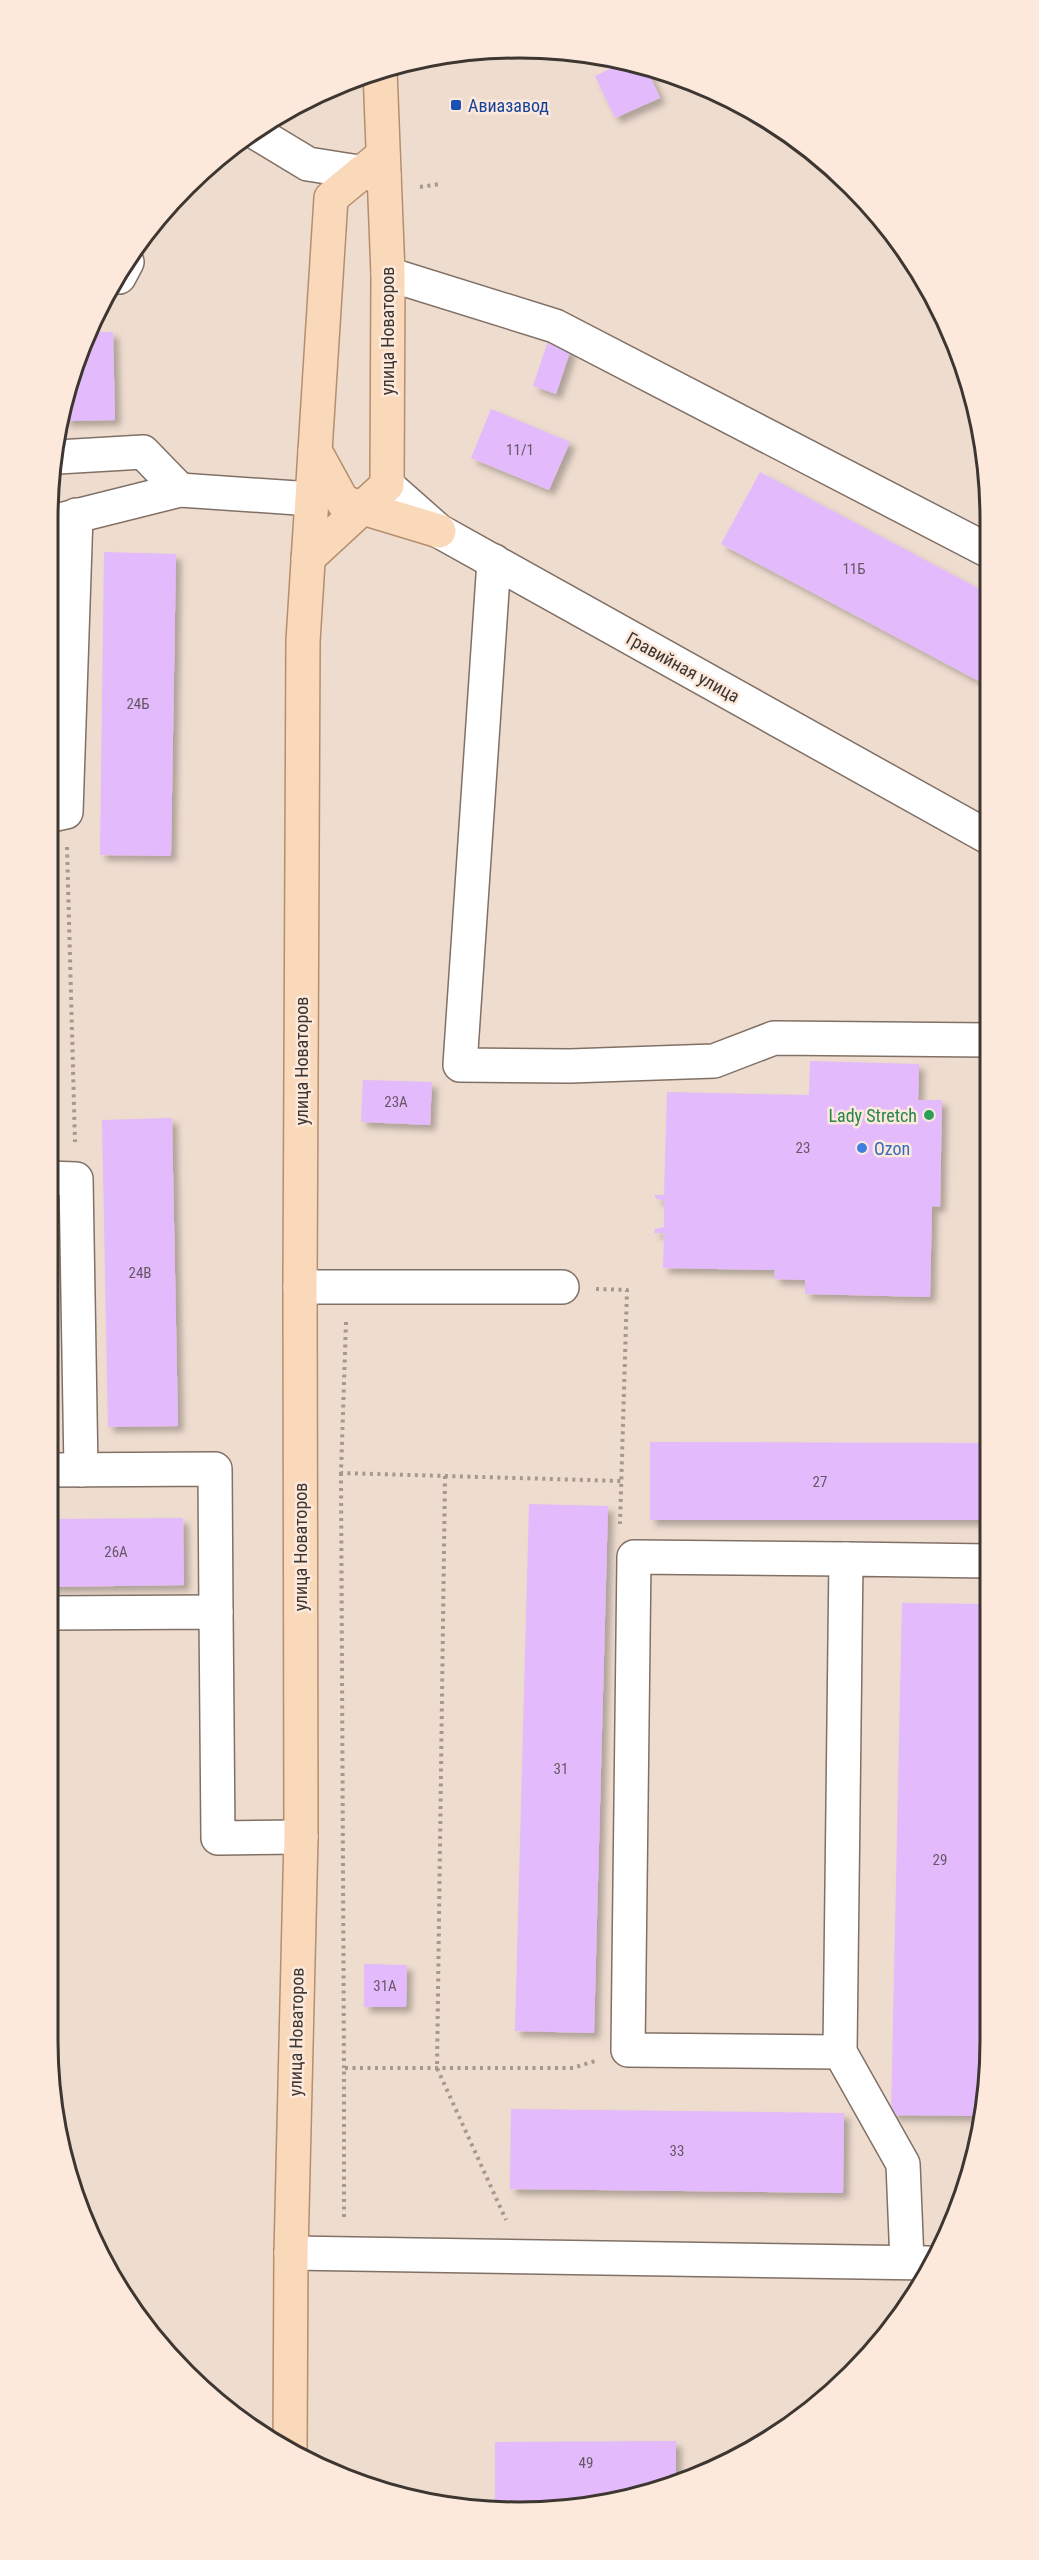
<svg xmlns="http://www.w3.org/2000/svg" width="1039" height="2560" font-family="'Roboto Condensed',sans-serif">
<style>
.building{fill:#e3bafc;filter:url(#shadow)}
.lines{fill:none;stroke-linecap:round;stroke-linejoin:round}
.minor-casing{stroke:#807065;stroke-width:36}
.major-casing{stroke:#b58f6d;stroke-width:36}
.path{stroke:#a5988e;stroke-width:4;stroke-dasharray:3 4.5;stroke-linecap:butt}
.minor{stroke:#fff;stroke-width:33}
.major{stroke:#fad9bb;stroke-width:33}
.transit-dot{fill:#1a4fb4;stroke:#fce9dc;stroke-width:2}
.leisure-dot{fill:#2e9e5b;stroke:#fce9dc;stroke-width:2}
.shop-dot{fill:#3f7fe0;stroke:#fce9dc;stroke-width:2}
.labels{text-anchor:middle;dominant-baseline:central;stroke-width:5;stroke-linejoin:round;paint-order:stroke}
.number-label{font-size:15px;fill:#665764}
.transit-label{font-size:18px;fill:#164399;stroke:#fce9dc;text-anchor:start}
.street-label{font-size:18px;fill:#3d3631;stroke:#fce9dc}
.leisure-label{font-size:18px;fill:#27864d;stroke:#fce9dc;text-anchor:end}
.shop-label{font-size:18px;fill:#366cbe;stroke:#fce9dc;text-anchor:start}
.rim{fill:none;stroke:#3d3631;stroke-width:3}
</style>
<defs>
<filter id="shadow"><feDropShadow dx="5.5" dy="5.5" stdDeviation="3" flood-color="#0004"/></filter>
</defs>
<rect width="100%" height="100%" fill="#eedccf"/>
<g class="building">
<polygon points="624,62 646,67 660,98 615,118 595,76"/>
<polygon points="89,332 113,332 115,420 64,421 73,368"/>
<polygon points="548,341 571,349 556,394 533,386"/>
<polygon points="491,409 570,442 549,490 471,458"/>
<polygon points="760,472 987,593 988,686 721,544"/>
<polygon points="104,552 176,554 171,856 100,855"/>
<polygon points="810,1061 919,1064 918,1100 942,1100 940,1207 932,1206 930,1297 805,1294 805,1280 774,1279 775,1270 663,1268 664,1233 654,1233 655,1229 664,1227 664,1201 655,1198 655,1195 664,1195 667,1092 809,1095"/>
<polygon points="363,1080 432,1082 430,1125 361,1122"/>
<polygon points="172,1118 178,1426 108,1427 102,1120"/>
<polygon points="650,1442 989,1443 990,1520 650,1520"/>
<polygon points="529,1504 608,1506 594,2033 515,2031"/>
<polygon points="183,1518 184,1585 48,1587 48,1519"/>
<polygon points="902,1603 988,1604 977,2116 891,2115"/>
<polygon points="364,1964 407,1965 406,2007 364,2007"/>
<polygon points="511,2109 844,2113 843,2193 510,2189"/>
<polygon points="676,2441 676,2483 612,2503 495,2507 495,2442"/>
</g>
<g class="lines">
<g class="minor-casing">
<g id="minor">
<polyline points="255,132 308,164 384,176"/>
<polyline points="388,274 555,326 987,550"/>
<polyline points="117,276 119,277 127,262"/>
<polyline points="58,457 143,452 180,490"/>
<polyline points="387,485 439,531 988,837"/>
<polyline points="48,523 180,490 312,499"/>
<polyline points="494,561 460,1065 570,1066 714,1061 774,1038 988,1040"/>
<polyline points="48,816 66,812 76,515"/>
<polyline points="48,1178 76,1179 81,1470"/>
<polyline points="300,1287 562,1287"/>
<polyline points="48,1470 215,1469 216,1612"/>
<polyline points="48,1613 216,1612 218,1838 301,1837"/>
<polyline points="840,2052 628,2050 634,1557 846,1559"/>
<polyline points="291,2253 928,2263"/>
<polyline points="907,2262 903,2164 840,2052 846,1559 990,1561"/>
</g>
</g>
<g class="major-casing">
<g id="major">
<polyline points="315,451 343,502 439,531"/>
<polyline points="308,558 387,485 388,274 380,71"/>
<polyline points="290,2452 291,2253 301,1837 300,1287 303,641 331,198 383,155"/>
</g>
</g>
<g class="path">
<polyline points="420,187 440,184"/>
<polyline points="67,847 75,1142"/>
<polyline points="596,1289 627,1290 620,1524"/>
<polyline points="346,1322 341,1473 621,1481"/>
<polyline points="341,1473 344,2068"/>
<polyline points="445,1476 437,2068 506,2220"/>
<polyline points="344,2217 344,2068 573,2068 595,2061"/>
</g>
<use href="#minor" class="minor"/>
<use href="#major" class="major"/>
</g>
<rect class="transit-dot" x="450" y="99" width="12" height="12" rx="3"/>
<circle class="leisure-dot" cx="929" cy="1115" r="6"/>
<circle class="shop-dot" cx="862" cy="1148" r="6"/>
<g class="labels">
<g class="number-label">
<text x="520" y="450">11/1</text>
<text x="854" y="569">11Б</text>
<text x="138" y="704">24Б</text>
<text x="396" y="1102">23А</text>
<text x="803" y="1148">23</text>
<text x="140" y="1273">24В</text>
<text x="820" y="1482">27</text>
<text x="116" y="1552">26А</text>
<text x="561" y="1769">31</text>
<text x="940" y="1860">29</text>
<text x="385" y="1986">31А</text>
<text x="677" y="2151">33</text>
<text x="586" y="2463">49</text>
</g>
<g class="transit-label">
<text x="468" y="105">Авиазавод</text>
</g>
<g class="street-label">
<text transform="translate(387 331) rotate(-90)">улица Новаторов</text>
<text transform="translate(683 667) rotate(29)">Гравийная улица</text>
<text transform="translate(301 1061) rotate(-90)">улица Новаторов</text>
<text transform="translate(300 1547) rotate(-90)">улица Новаторов</text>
<text transform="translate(296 2032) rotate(-89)">улица Новаторов</text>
</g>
<g class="leisure-label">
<text x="917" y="1115">Lady Stretch</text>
</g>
<g class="shop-label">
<text x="874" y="1148">Ozon</text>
</g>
</g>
<path d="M0 0H1039V2560H0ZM519 58H519A461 461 0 0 1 980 519V2041A461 461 0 0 1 519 2502H519A461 461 0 0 1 58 2041V519A461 461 0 0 1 519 58Z" fill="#fce9dc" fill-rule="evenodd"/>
<path class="rim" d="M519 58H519A461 461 0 0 1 980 519V2041A461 461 0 0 1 519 2502H519A461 461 0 0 1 58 2041V519A461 461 0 0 1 519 58Z"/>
</svg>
